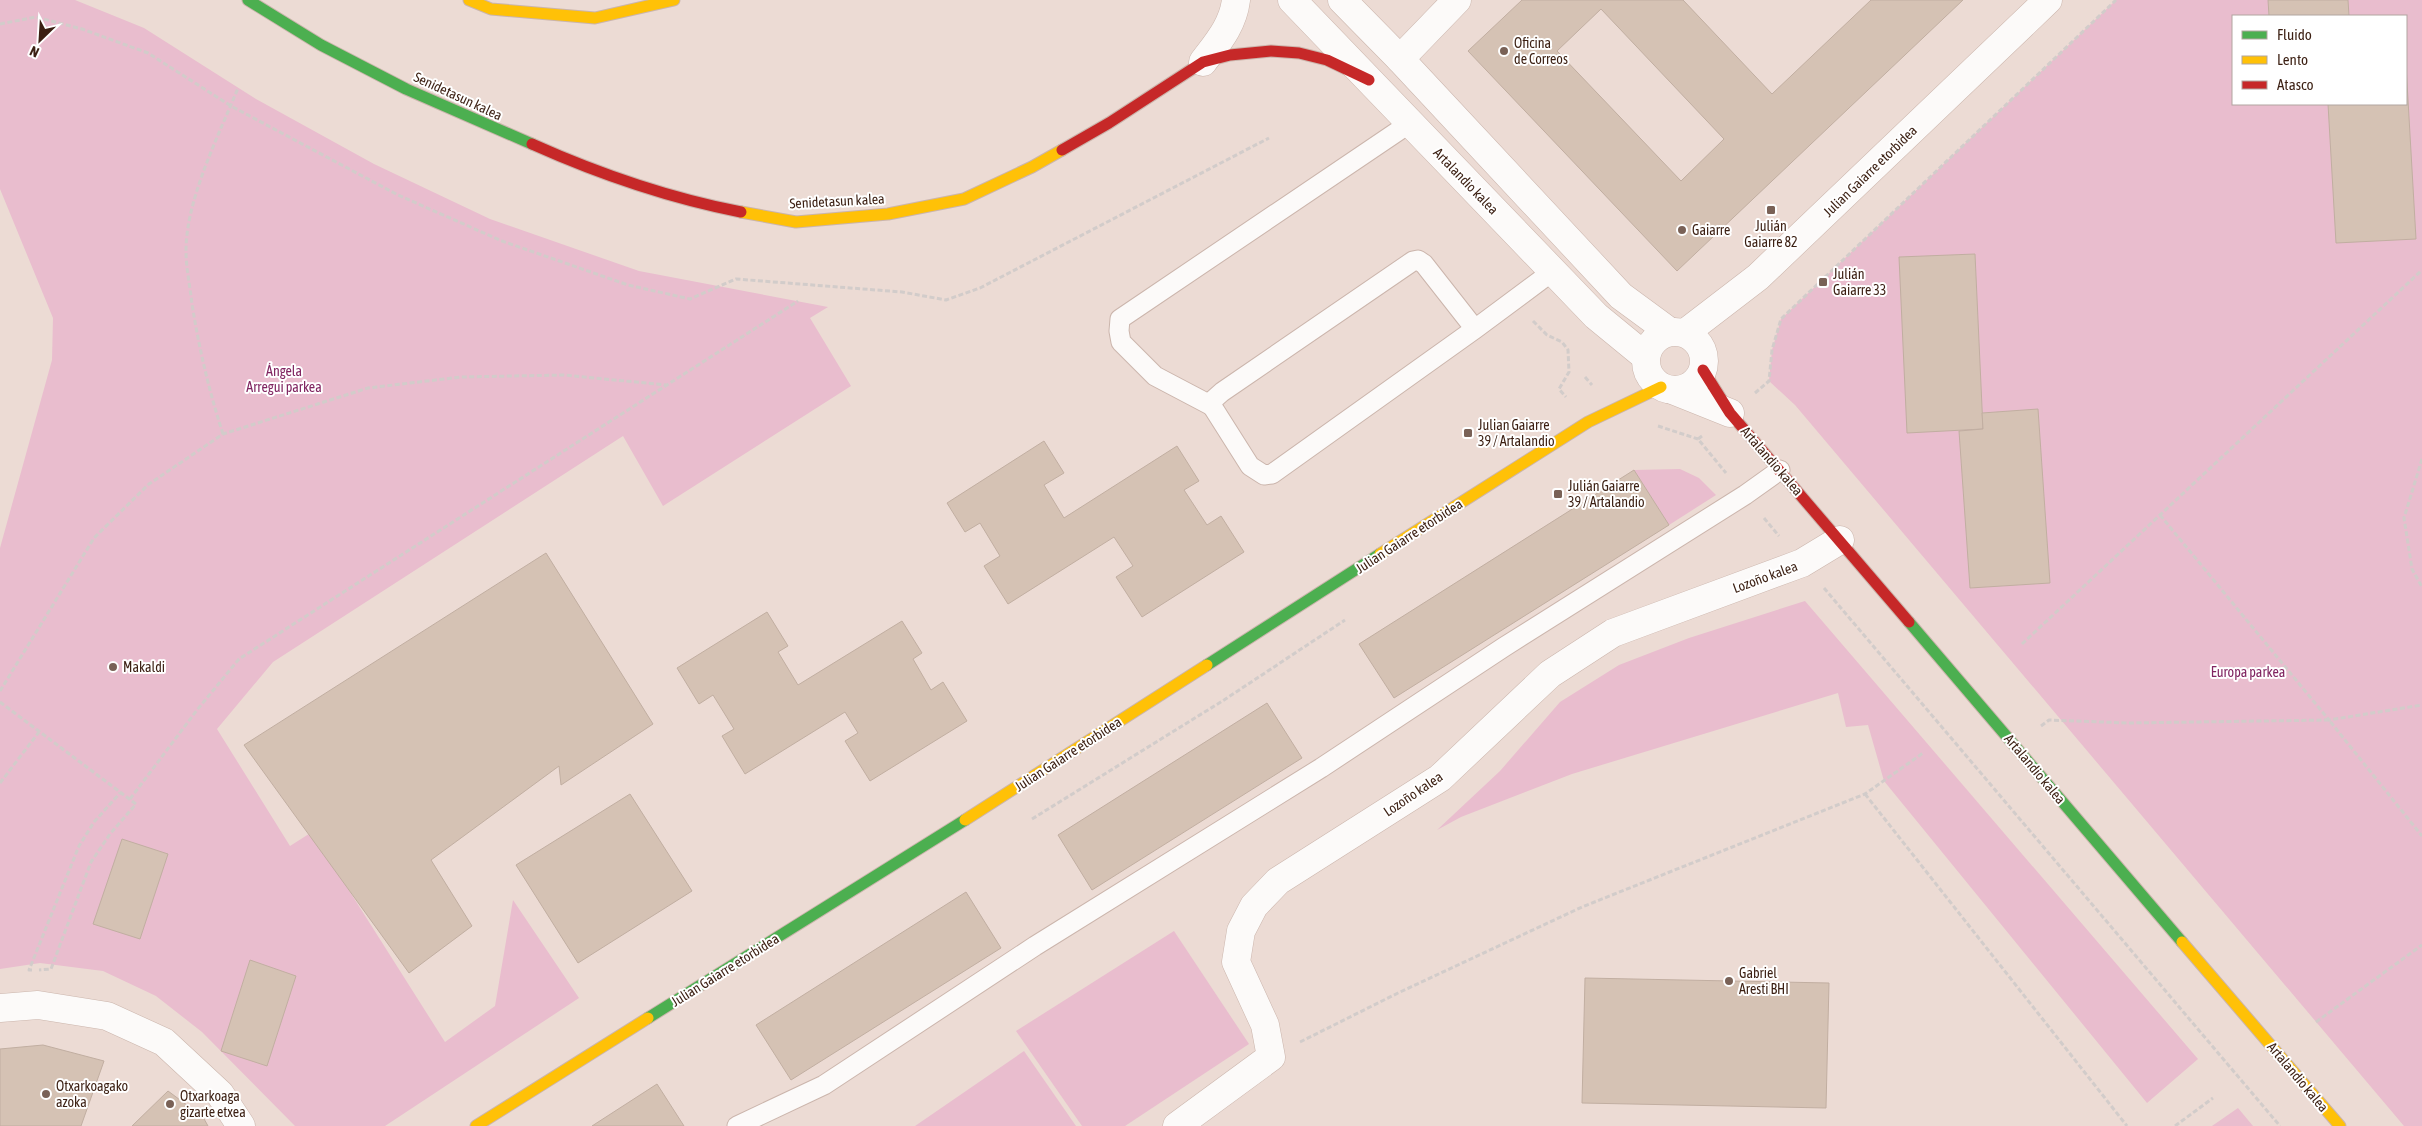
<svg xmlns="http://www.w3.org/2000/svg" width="2422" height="1126" font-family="'Asap Condensed',sans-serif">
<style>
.green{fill:#e9bdce;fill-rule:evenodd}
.building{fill:#d5c2b4;stroke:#c1aea1;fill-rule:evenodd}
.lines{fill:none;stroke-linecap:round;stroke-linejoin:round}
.lane-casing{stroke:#cbb5ac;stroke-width:21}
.street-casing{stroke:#cbb5ac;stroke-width:29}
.fast-casing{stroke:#cbb5ac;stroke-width:13}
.slow-casing{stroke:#cbb5ac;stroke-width:13}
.jam-casing{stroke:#cbb5ac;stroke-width:13}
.path{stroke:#d2ccca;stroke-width:3;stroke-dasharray:5 2.5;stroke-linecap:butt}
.lane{stroke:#fcfaf9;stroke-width:19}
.street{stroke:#fcfaf9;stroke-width:28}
.fast{stroke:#4caf50;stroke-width:11}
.slow{stroke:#ffc107;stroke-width:11}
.jam{stroke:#c62828;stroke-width:11}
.poi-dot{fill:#796156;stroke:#fff;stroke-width:2}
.labels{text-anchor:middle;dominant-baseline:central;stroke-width:4;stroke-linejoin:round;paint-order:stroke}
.poi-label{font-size:14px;fill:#3b1f12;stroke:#fff;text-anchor:start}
.street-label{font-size:14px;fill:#3b1f12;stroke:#fff}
.park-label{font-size:14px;fill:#802561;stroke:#fff}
</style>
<rect width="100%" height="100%" fill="#ecdbd4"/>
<g class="green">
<polygon points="0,0 75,0 144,28 256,99 374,164 490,219 639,271 828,307 810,318 851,386 663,506 623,436 273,662 217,729 290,846 312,832 445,1042 495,1006 513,900 579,998 385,1126 295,1126 202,1032 156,996 103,971 40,963 0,969 0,548 52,360 53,318 0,189"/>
<path d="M2116 0H2422V1126H2404L1795 405 1769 381 1772 350 1781 319ZM2233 16H2406V104H2233Z"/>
<polygon points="1680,469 1699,478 1716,495 1669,525 1634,470"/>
<polygon points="1805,601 2198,1059 2147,1103 1884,781 1868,725 1846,727 1838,693 1572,774 1461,817 1437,830 1500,771 1560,702 1619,665 1689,638"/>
<polygon points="1174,931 1249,1044 1125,1126 1082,1126 1016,1031"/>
<polygon points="1024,1051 1076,1126 915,1126"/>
<polygon points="2238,1108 2253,1126 2212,1126"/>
</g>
<g class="building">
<path d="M1522 0H1683L1772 94 1871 0H1963L1677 271 1468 51ZM1601 9 1724 139 1681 181 1557 51Z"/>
<polygon points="2268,0 2348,0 2349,16 2269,16"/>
<polygon points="2406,65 2416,239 2336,243 2328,104 2406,104"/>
<polygon points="1975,254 1983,429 1907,433 1899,257"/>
<polygon points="2038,409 2050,583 1970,588 1959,431 1983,429 1982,413"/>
<polygon points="1044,441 1064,473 1044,485 1064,518 1177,446 1199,481 1184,490 1207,525 1221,516 1244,552 1142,617 1116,577 1133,566 1114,537 1008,604 984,566 1000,556 980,523 965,532 947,503"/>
<polygon points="1634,470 1669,525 1394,698 1359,644"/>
<polygon points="546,553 653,724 561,785 559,766 431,860 472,926 409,973 244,745"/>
<polygon points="767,612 788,646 778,652 798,685 902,621 922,653 913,659 931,690 943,682 967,721 870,781 845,741 858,733 845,712 745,774 722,736 734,729 713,695 699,704 677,668"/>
<polygon points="1267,703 1302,758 1092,890 1058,835"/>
<polygon points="630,794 692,891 578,963 516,865"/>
<polygon points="122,839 168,854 140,939 93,924"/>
<polygon points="966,892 1001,948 791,1080 756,1025"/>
<polygon points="250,960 296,976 267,1066 221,1051"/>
<polygon points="1585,978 1829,983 1826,1108 1582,1103"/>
<polygon points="43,1045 104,1061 81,1126 0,1126 0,1049"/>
<polygon points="657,1084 684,1126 592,1126"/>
<polygon points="168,1091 203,1117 208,1126 132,1126"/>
</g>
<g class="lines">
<g class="lane-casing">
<g id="lane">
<polyline points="1475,329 1424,264 1418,260 1413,261 1222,392 1213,400 1212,406 1250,466 1264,475 1272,474 1475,329 1553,271"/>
<polyline points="1212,406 1155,376 1121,342 1119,331 1120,319 1410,123"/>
<polyline points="737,1126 824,1085 1035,946 1321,768 1504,647 1745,495 1780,470"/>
</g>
</g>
<g class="street-casing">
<g id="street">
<polyline points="1292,0 1596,316 1646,357"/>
<polyline points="1342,0 1400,59 1621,296 1670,332"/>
<polyline points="1400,59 1457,0"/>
<path d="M1203 62C1218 42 1233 25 1236 0"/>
<circle cx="1675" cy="361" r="29"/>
<polyline points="1685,333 1758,277 2048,0"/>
<polyline points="1675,391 1730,413"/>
<polyline points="0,1008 38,1005 107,1016 164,1042 220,1094 241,1126"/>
<polyline points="1177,1126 1271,1057 1265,1025 1236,962 1241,931 1254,906 1278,881 1440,778 1550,674 1613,633 1802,563 1840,540"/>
</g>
</g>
<g class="fast-casing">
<g id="fast">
<polyline points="248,0 321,45 406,89 532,144"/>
<polyline points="1909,622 2182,942"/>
<polyline points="1207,665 1380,554"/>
<polyline points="648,1018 965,820"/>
</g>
</g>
<g class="slow-casing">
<g id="slow">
<polyline points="469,0 491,9 595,18 674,0"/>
<polyline points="741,212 796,222 888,214 964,199 1032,167 1062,150"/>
<polyline points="1380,554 1588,422 1661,387"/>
<polyline points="965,820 1207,665"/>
<polyline points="2182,942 2340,1126"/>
<polyline points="476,1126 648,1018"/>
</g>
</g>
<g class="jam-casing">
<g id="jam">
<path d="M532 144C599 174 669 198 741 212"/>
<polyline points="1062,150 1109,123 1203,62 1230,55 1271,51 1299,53 1327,60 1369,80"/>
<polyline points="1703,370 1730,413 1909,622"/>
</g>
</g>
<g class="path">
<polyline points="0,24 36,17 82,29 148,53 231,106 398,195 502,241 628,285 690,299 736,279 902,292 946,300 980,288 1269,138"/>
<polyline points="1533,321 1547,335 1562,342 1568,350 1569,372 1559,389 1566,397"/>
<polyline points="1585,377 1592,385"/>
<polyline points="1755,393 1769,381 1772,350 1781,319 2116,0"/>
<polyline points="1658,426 1698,439"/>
<path d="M223 434C209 391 199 348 192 304 190 286 186 268 186 251 186 199 219 135 238 88"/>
<polyline points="1702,436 1698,439 1726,473"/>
<polyline points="2422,459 2404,518 2412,569 2422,587"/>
<polyline points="2160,515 2329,720 2422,705"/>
<polyline points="1764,518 1779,536"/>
<polyline points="1824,588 2280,1126"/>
<polyline points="2022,644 2422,270"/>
<polyline points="0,691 94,538 149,484 223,434 368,388 461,377 564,375 666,385"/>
<polyline points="0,702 136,804 110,834 91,862 51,969 39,970"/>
<polyline points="2041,726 2049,720 2128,723 2329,720 2422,836"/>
<polyline points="0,783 39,732"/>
<polyline points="1865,794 2127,1126"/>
<polyline points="130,799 197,710 239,659 798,301"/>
<polyline points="1032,819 1224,700 1345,620"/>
<polyline points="32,970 29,970 79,846 94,822 120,793"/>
<polyline points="2316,1022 2422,945"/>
<polyline points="1300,1042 1398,993 1582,907 1865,794 1923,753"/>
<polyline points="2175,1126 2213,1098"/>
</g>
<use href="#lane" class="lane"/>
<use href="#street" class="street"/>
<use href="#fast" class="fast"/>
<use href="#slow" class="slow"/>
<use href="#jam" class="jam"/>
</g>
<g class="poi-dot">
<circle cx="1504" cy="51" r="5"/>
<rect x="1766" y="205" width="10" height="10" rx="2.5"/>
<circle cx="1682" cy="230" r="5"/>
<rect x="1818" y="277" width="10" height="10" rx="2.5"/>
<rect x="1463" y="428" width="10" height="10" rx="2.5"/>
<rect x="1553" y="489" width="10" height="10" rx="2.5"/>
<circle cx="113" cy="667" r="5"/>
<circle cx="1729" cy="981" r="5"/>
<circle cx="46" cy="1094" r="5"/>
<circle cx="170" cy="1104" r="5"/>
</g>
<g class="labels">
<g class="poi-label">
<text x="1514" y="43">Oficina<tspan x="1514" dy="16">de Correos</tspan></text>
<text x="1771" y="226" text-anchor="middle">Julián<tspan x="1771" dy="16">Gaiarre 82</tspan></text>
<text x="1692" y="230">Gaiarre</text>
<text x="1833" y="274">Julián<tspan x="1833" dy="16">Gaiarre 33</tspan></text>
<text x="1478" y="425">Julian Gaiarre<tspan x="1478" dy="16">39 / Artalandio</tspan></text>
<text x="1568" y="486">Julián Gaiarre<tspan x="1568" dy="16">39 / Artalandio</tspan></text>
<text x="123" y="667">Makaldi</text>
<text x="1739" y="973">Gabriel<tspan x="1739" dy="16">Aresti BHI</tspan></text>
<text x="56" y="1086">Otxarkoagako<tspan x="56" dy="16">azoka</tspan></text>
<text x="180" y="1096">Otxarkoaga<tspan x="180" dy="16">gizarte etxea</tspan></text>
</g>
<g class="street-label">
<text transform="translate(458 96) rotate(25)">Senidetasun kalea</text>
<text transform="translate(1870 171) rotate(-44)">Julian Gaiarre etorbidea</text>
<text transform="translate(1466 181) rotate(46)">Artalandio kalea</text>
<text transform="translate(837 201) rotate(-3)">Senidetasun kalea</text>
<text transform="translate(1772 461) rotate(49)">Artalandio kalea</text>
<text transform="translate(1409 536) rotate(-33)">Julian Gaiarre etorbidea</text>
<text transform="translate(1765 577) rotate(-20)">Lozoño kalea</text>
<text transform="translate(1068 754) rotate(-33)">Julian Gaiarre etorbidea</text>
<text transform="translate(2035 769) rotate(50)">Artalandio kalea</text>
<text transform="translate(1413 794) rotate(-34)">Lozoño kalea</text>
<text transform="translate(725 970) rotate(-32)">Julian Gaiarre etorbidea</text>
<text transform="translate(2298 1077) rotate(50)">Artalandio kalea</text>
</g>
<g class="park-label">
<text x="284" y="371">Ángela<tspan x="284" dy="16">Arregui parkea</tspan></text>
<text x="2248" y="672">Europa parkea</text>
</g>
</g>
<rect x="2232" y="15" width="175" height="90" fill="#ffffff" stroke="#b1a5a0"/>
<rect x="2242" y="31" width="25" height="8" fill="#4caf50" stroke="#b1a5a0"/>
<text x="2277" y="40" font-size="15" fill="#3b1f12">Fluido</text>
<rect x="2242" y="56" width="25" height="8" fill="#ffc107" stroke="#b1a5a0"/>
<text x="2277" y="65" font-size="15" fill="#3b1f12">Lento</text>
<rect x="2242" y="81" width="25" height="8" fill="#c62828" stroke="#b1a5a0"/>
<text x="2277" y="90" font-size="15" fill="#3b1f12">Atasco</text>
<g transform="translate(40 40) rotate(205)" stroke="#ffffff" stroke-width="4" paint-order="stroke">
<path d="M0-4L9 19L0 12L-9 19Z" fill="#3b1f12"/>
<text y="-8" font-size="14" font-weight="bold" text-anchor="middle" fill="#3b1f12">N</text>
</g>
</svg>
